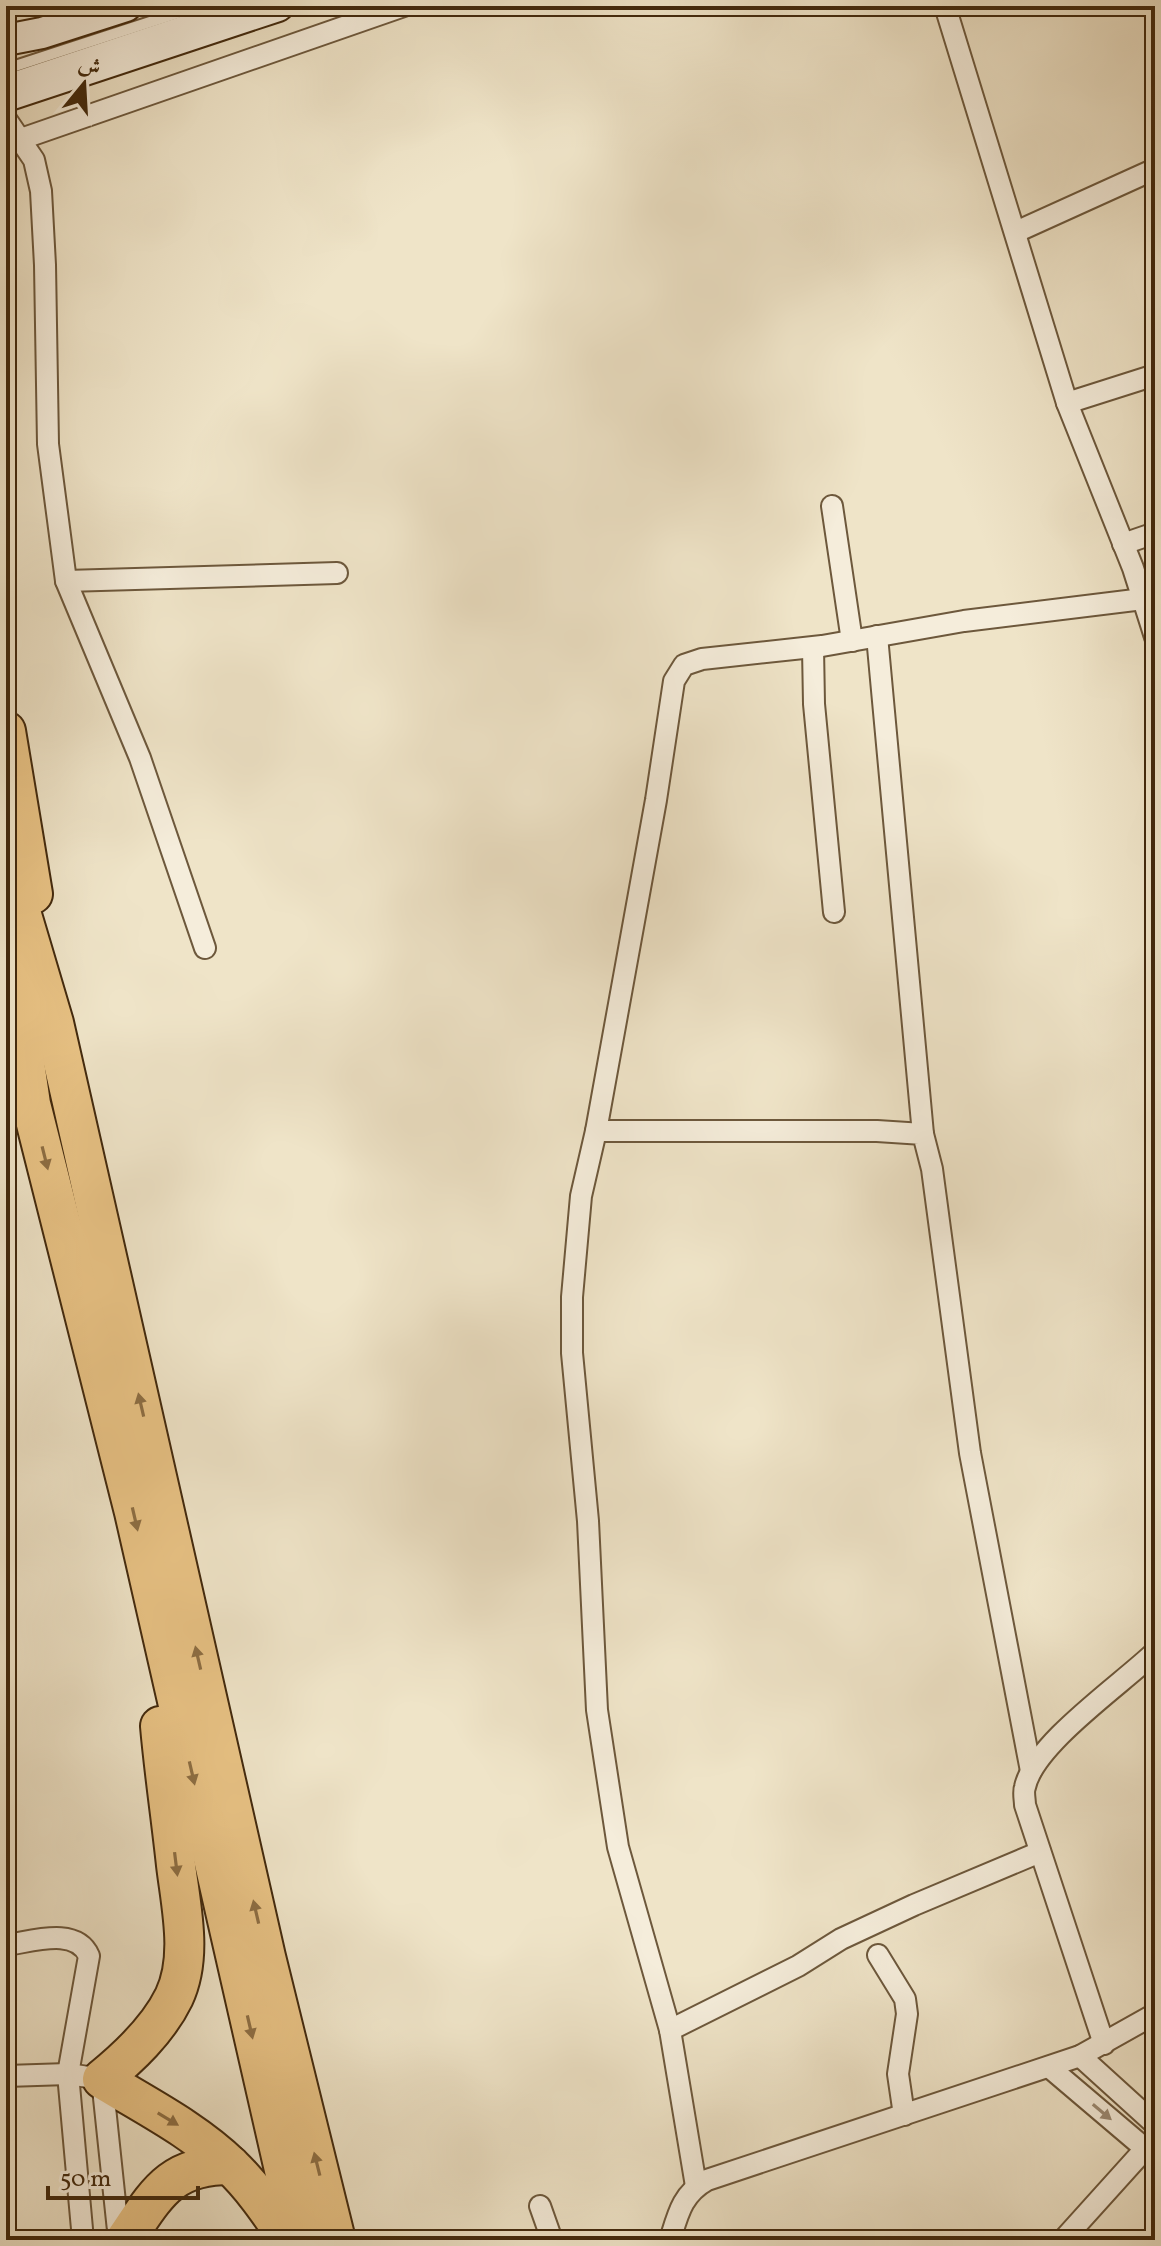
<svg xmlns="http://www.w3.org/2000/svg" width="1161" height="2246" font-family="Vollkorn,Amiri,serif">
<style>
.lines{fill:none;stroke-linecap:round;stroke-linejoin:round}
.lane-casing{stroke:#6d583c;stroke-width:14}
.street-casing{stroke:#6d583c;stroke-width:24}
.secondary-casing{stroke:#42290d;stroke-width:34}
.highway-casing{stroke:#42290d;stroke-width:42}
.lane{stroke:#f5eddb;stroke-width:10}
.street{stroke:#f5eddb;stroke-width:20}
.secondary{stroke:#f5eddb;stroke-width:30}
.highway{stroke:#e8c284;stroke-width:38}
.oneway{fill:#8d6e43}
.oneway2{fill:#9c8b74}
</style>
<rect width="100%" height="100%" fill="#efe4c8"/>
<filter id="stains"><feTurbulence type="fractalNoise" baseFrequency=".0025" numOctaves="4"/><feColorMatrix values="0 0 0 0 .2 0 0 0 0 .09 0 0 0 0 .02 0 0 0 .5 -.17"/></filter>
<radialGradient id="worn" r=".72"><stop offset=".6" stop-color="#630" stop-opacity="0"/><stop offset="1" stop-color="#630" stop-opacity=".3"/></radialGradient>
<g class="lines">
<g class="lane-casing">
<g id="lane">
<polyline points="6,69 199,6"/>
<polyline points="6,80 205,14"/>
</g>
</g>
<g class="street-casing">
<g id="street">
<polyline points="945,6 1067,403 1133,568 1155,637"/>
<polyline points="6,119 34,160 41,191 45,265 48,444 66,581 140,758 205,948"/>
<polyline points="21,139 404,6"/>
<polyline points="1016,232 1155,169"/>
<polyline points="1067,403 1155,375"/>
<polyline points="832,506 852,641"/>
<polyline points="1123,544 1155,533"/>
<polyline points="66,581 337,573"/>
<polyline points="877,636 923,1134"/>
<polyline points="813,648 814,704 834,912"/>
<polyline points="596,1131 877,1131 923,1134 932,1169 970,1453 1031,1771"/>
<path d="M6 1945C31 1942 76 1926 89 1956L68 2074 83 2240"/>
<polyline points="878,1955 905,1999 907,2014 898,2074 904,2115"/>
<polyline points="670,2030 798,1966 841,1939 914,1905 1040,1852"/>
<path d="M1104 2044 1025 1805C1025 1800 1023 1792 1025 1787 1034 1744 1122 1684 1155 1652"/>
<polyline points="1080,2056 1155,2124"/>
<polyline points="1049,2067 1155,2157"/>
<polyline points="6,2076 68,2074 102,2079 119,2240"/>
<polyline points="696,2186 670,2030 618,1847 597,1710 588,1521 572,1353 572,1297 581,1196 596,1131 656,800 674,681 684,665 702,659 822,646 964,621 1143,599"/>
<polyline points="540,2206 552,2240"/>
<path d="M670 2240C678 2214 682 2194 707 2180L1080 2056 1155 2014"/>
<polyline points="1063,2240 1154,2139"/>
</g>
</g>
<g class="secondary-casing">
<g id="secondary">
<polyline points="6,40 42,33 126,6"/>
<polyline points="6,96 278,6"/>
</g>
</g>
<g class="highway-casing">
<g id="highway">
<polyline points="6,731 33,894"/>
<polyline points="6,861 54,1023 266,1957 336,2240"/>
<polyline points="6,973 20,1028 31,1104 134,1512 300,2240"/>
<path d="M160 1726C164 1772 171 1818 176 1865 181 1907 193 1957 174 1997 158 2030 129 2057 102 2079 146 2106 194 2130 231 2166 254 2188 271 2214 289 2240"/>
<path d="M125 2240C156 2195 169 2165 230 2165"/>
</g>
</g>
<use href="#lane" class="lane"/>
<use href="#street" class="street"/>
<use href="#secondary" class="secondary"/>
<use href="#highway" class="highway"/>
</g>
<defs><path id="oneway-solid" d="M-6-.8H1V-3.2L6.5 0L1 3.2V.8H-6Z" transform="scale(2)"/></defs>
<g class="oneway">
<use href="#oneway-solid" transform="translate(45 1158) rotate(76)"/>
<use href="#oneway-solid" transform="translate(141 1405) rotate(-103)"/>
<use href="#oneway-solid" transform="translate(135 1519) rotate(77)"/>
<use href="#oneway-solid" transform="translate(198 1658) rotate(-103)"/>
<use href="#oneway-solid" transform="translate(192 1773) rotate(77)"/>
<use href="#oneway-solid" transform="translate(176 1864) rotate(83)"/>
<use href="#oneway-solid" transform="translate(256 1912) rotate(-103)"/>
<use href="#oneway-solid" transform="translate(250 2027) rotate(77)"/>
<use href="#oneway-solid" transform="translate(168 2119) rotate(31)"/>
<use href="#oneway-solid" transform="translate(317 2164) rotate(-104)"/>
</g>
<use class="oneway2" href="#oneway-solid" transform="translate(1102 2112) rotate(40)"/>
<rect width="1161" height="2246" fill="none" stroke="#efe4c8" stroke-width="32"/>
<rect x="8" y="8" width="1145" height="2230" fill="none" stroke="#42290d" stroke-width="4"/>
<rect x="16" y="16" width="1129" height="2214" fill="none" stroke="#42290d" stroke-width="2"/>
<g transform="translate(84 84) rotate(18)" stroke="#f5eddb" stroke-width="6" paint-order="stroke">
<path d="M0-6L14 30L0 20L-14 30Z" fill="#42290d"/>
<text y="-12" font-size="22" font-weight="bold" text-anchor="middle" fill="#42290d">ش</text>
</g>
<path d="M48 2186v12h150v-12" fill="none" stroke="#42290d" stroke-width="4"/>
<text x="60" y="2186" font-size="24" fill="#42290d" stroke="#f5eddb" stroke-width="6" paint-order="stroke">50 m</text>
<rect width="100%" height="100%" filter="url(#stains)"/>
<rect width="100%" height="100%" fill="url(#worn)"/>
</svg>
